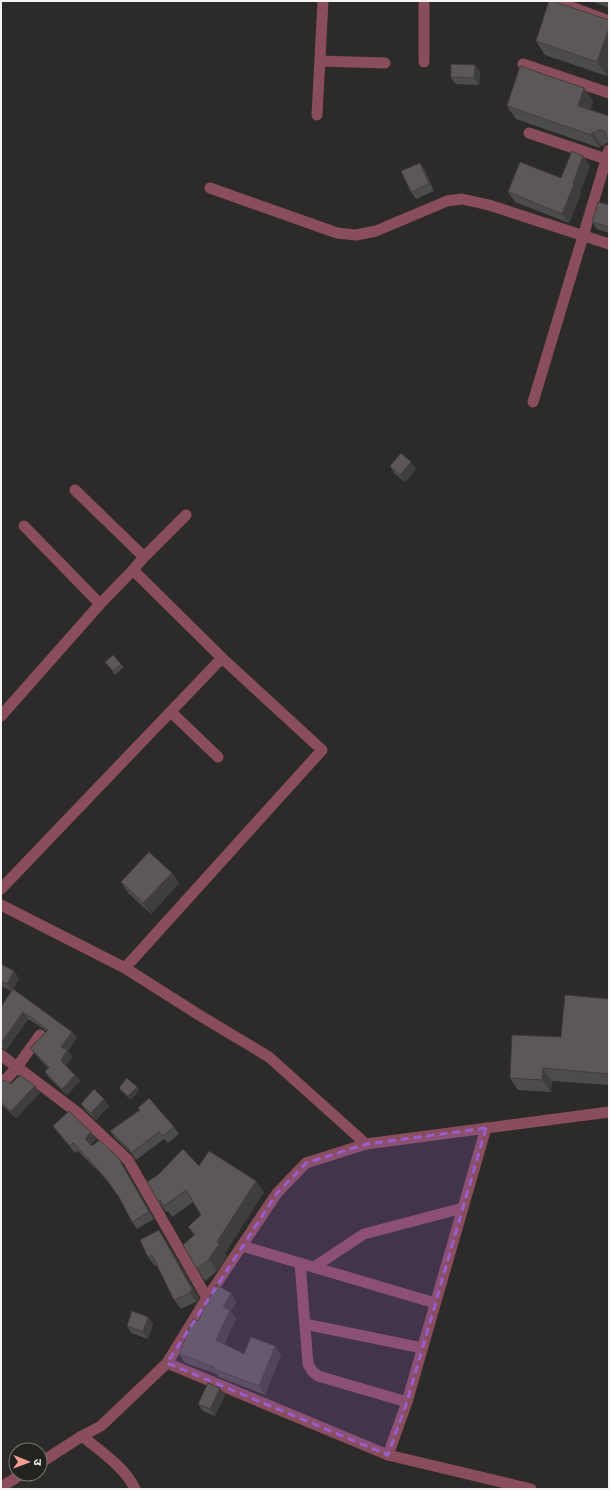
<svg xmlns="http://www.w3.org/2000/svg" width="610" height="1490" font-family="'Sofia Sans Condensed','Noto Sans Devanagari',sans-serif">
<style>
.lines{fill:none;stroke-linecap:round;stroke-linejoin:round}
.minor{stroke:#894d5e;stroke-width:11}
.wall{fill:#4e4c4b}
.shaded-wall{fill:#403e3d}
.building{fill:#5b5857;stroke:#403e3d}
.marked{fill:#995ecc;fill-opacity:0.2;stroke:#995ecc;stroke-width:3;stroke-dasharray:8 5;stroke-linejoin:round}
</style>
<rect width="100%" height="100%" fill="#2c2b29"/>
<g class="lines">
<g class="minor">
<polyline points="424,1 424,62"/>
<polyline points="555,1 609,21"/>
<polyline points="320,61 385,63"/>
<polyline points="523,64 609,93"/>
<polyline points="317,115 323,1"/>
<polyline points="529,133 609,160"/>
<polyline points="210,188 337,233 356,235 376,231 447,201 462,199 489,205 609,244"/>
<polyline points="533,402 609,150"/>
<polyline points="75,490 144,557"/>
<polyline points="24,526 100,604"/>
<polyline points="133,570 144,557 186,515"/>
<polyline points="171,712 218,757"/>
<polyline points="1,716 100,604 133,570 222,658 322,750 125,968"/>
<polyline points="1,889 222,658"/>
<polyline points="1,905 125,968 199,1015 269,1057 366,1144"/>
<polyline points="1,1055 78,1113 128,1160 207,1298"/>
<polyline points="1,1085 17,1067 40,1035"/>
<polyline points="242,1246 435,1303"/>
<polyline points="300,1263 308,1364 312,1371 318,1376 407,1402"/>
<polyline points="314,1267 364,1234 463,1208"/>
<polyline points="305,1324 422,1348"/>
<polyline points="167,1363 388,1455 531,1489"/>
<path d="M82 1436C100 1451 125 1467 135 1489"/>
<polyline points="388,1455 407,1402 486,1128"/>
<polyline points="40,1463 82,1436 101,1426 167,1363 207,1298 277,1193 306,1163 366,1144 609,1112"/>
<polyline points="1,1487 22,1474"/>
</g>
</g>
<g class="wall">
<polygon points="591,1 609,1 609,8"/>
<polygon points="609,20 609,69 607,76 545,55 536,41"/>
<polygon points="475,65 480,72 479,85 455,84 451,77"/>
<polygon points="584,88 593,101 590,110 609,116 609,143 607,143 603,146 601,145 600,148 516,119 507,106"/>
<polygon points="420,163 425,170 434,191 416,199 411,192"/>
<polygon points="590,166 580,192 581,194 569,223 515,202 508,192 561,178"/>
<polygon points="609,205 609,233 597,229 592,222"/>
<polygon points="390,466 416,469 405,482 394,473"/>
<polygon points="105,662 121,664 124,667 115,675"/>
<polygon points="172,873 179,883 151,914 128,893 121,882"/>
<polygon points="1,964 19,978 13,989 72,1032 77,1038 68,1051 72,1057 66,1066 75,1075 80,1081 67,1095 49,1078 45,1072 48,1068 35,1054 30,1048 46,1031 44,1029 28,1019 6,1050 1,1047 1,1007 12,991 1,986"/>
<polygon points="609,999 609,1085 552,1081 551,1092 518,1090 510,1078"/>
<polygon points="1,1083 11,1084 40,1093 16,1118 1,1104"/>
<polygon points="119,1088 139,1090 131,1100 121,1091"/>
<polygon points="104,1099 109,1106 96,1120 86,1111 81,1104"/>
<polygon points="53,1126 96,1139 91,1145 92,1146 118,1157 122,1164 154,1219 137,1229 132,1222 119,1197 111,1186 100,1173 78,1151 75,1153 58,1133"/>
<polygon points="174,1127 179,1134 168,1143 164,1139 136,1160 132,1154 115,1138 110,1131"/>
<polygon points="199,1166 264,1192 225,1253 227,1256 217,1271 205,1281 197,1269 194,1235 188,1227 201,1215 193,1202 172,1217 168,1211 166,1212 158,1201"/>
<polygon points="165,1239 199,1298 196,1302 181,1309 174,1300 157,1265 155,1266 148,1257"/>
<polygon points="231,1293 236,1302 231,1311 236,1319 224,1344 244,1354 281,1355 265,1395 219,1377 217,1374 185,1363 179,1354 198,1321"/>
<polygon points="148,1317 153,1324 148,1339 131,1333 127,1326"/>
<polygon points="220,1388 225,1395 215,1416 203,1411 198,1404"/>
</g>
<g class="shaded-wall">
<polygon points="609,28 609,69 607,76 597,62"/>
<polygon points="475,65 480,72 479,85 474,78"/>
<polygon points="584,88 593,101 587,119 578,106"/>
<polygon points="592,132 601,145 600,148 591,135"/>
<polygon points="583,156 590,166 580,192 581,194 569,223 562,214 573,183"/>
<polygon points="420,163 425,170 434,191 429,184"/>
<polygon points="411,462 416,469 405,482 400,475"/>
<polygon points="172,873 179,883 151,914 143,903"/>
<polygon points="14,971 19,978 12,991 7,984"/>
<polygon points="23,1012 28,1019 6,1050 1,1043"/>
<polygon points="72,1032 77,1038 68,1051 72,1057 65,1067 61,1061 61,1047"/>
<polygon points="543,1068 552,1081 551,1092 542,1080"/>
<polygon points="75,1075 80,1081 67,1095 62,1089"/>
<polygon points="35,1086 40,1093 16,1118 11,1111"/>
<polygon points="137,1087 139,1090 131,1100 128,1096"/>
<polygon points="104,1099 109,1106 96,1120 91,1113"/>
<polygon points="91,1132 96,1139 90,1146 85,1139"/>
<polygon points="118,1157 122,1164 154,1219 149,1212"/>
<polygon points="256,1181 264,1192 225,1253 227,1256 217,1271 209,1259 217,1242"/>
<polygon points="159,1230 165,1239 199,1298 196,1302 190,1293"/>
<polygon points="231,1293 236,1302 231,1311 236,1319 221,1348 216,1340 223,1307"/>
<polygon points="148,1317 153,1324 148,1339 143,1332"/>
<polygon points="275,1346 281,1355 265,1395 259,1386"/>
<polygon points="220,1388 225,1395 215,1416 210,1409"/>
</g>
<g class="building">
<polygon points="549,1 552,1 609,20 609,28 597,62 536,41"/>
<polygon points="451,64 475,65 474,78 451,77"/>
<polygon points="520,66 584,88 578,106 609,116 609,138 607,138 605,132 602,130 598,130 594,133 592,132 591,135 507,106"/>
<polygon points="572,151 583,156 573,183 574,184 562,214 508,192 520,162 561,178"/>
<polygon points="420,163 429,184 411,192 401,171"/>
<polygon points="598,202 609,205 609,227 592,222"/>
<polygon points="401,453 411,462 400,475 390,466"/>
<polygon points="113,655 121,664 113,671 105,662"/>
<polygon points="149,852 172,873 143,903 121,882"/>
<polygon points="1,964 14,971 7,984 1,981"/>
<polygon points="13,989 72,1032 61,1047 67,1050 61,1061 75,1075 62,1089 45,1072 49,1067 30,1048 48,1030 39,1023 23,1012 1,1043 1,1007"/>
<polygon points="565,995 609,999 609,1074 543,1068 542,1080 510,1078 512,1035 561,1037"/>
<polygon points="20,1075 35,1086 11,1111 1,1102 1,1083 4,1080 11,1084"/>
<polygon points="127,1078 137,1087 128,1096 119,1088"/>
<polygon points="94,1089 104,1099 91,1113 81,1104"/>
<polygon points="149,1098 174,1127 163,1136 159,1132 131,1153 128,1148 110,1131 140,1110 138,1108"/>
<polygon points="69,1111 91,1132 85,1139 92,1146 99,1140 118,1157 149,1212 132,1222 119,1197 107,1180 95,1166 73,1143 70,1146 53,1126"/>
<polygon points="183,1149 199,1166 209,1151 256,1181 217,1242 219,1244 209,1259 197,1269 183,1245 195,1234 188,1227 201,1215 186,1190 164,1206 160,1200 158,1201 147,1182 158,1175"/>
<polygon points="159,1230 192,1289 190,1293 174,1300 152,1255 148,1257 140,1240"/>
<polygon points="216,1285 231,1293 223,1307 230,1310 216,1340 244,1354 251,1337 275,1346 259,1386 213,1369 214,1367 179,1354 193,1319 198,1321"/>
<polygon points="132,1311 148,1317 143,1332 127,1326"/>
<polygon points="208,1383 220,1388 210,1409 198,1404"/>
</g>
<path class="marked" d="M486 1128 407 1402 388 1455 167 1363 277 1193 306 1163 366 1144Z"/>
<rect width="610" height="1490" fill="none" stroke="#f4f3f2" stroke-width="4"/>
<g transform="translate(28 1462) rotate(91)"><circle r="19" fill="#22221f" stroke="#767673"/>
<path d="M0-3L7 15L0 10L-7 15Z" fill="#f59c91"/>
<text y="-6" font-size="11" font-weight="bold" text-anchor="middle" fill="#f4f3f2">उ</text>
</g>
</svg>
